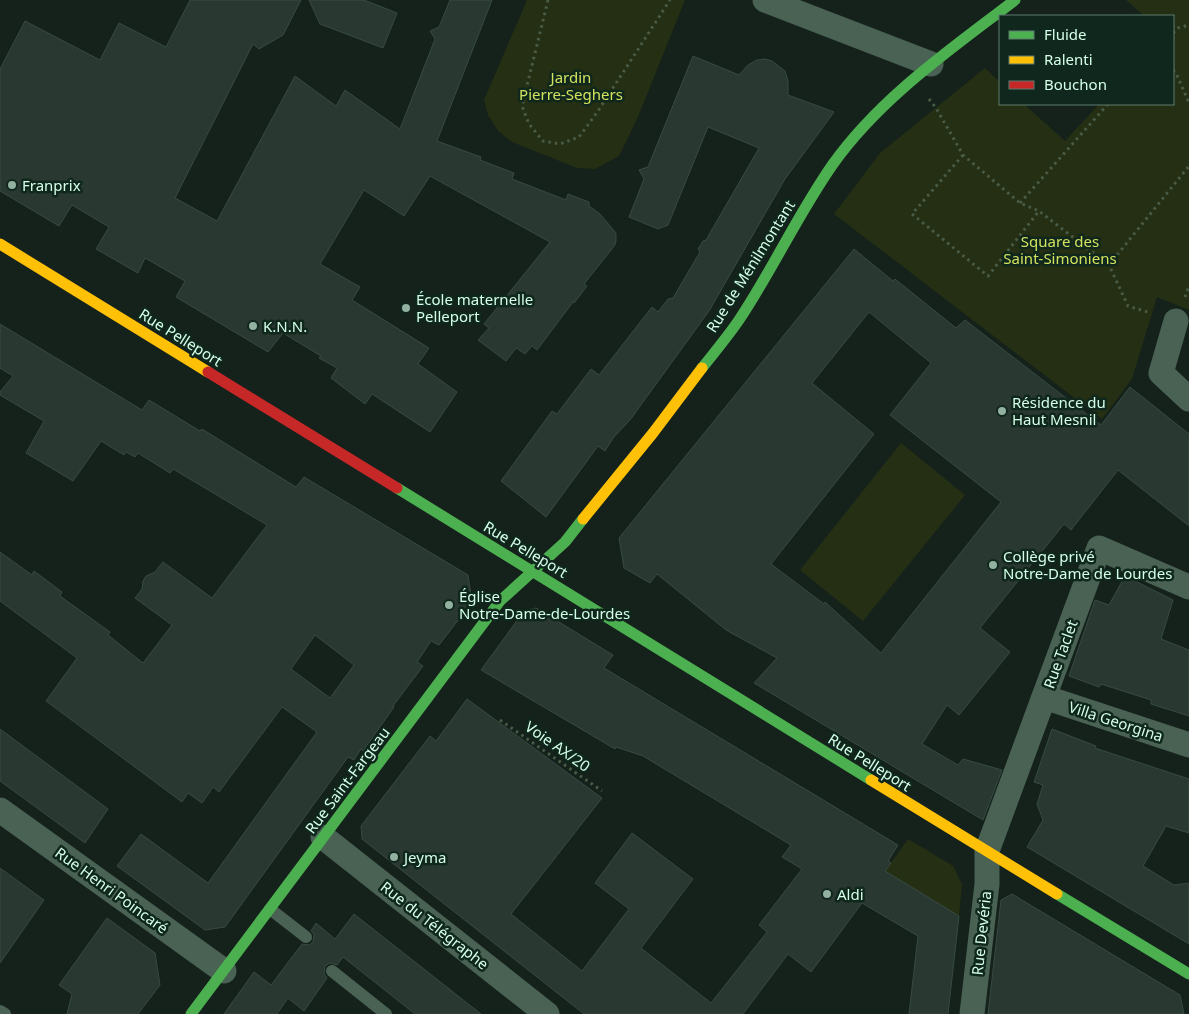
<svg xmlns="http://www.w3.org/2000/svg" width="1189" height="1014" font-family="'Noto Sans',sans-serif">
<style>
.green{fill:#252f13}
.building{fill:#2a3832;stroke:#374b42;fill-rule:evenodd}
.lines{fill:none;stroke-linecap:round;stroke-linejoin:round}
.path{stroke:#495c47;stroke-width:3;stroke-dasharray:2.5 4;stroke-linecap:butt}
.lane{stroke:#496254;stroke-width:12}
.street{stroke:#496254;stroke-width:25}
.fast{stroke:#4caf50;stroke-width:11}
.slow{stroke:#ffc107;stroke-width:11}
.jam{stroke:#c62828;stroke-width:11}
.poi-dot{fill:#92b1a1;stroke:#0f271c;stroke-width:2}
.labels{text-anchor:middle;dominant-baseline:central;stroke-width:5;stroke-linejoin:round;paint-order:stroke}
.park-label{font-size:15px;fill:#d3e25e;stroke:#0f271c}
.poi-label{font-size:15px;fill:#d5ffe9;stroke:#0f271c;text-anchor:start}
.street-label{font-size:15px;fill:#d5ffe9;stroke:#0f271c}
</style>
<rect width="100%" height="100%" fill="#15211b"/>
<g class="green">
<polygon points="527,0 685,0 638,117 619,156 595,169 577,168 512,142 498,131 488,115 484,100"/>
<polygon points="1126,0 1189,0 1189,310 1157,297 1132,379 1102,419 834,214 880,153 985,68 1000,82 1000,104 1024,104 1065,141 1099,104 1173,104 1173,16 1144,16"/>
<polygon points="901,443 965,495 863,621 800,570"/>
<polygon points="908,839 953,866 962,884 959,916 885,871"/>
</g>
<g class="building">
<polygon points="190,0 301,0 283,35 259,49 253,44 175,198 217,221 295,76 336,106 345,90 400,129 435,39 430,31 439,27 450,0 492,0 437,141 481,157 480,160 514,173 512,179 566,200 568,194 589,202 589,206 600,214 616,233 616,241 615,245 584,284 587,286 574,303 573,302 537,350 532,346 525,354 516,348 506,361 478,340 489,328 484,324 550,242 430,176 404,216 364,190 320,264 360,287 352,300 429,348 418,364 457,392 430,432 372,394 365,404 331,378 337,368 319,358 321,356 283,333 268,352 176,297 185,281 145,258 138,273 96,249 109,227 72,205 59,226 0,191 0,69 25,21 100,60 119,23 166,47"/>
<polygon points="309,0 364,0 397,13 383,48 320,24"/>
<polygon points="693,56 739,75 748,65 757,60 765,59 772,61 785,71 788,81 788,95 834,112 785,179 709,311 630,420 613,438 605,451 598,446 546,517 501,481 552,411 557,414 591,369 599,375 652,307 658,312 668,299 673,298 700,252 698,249 703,241 706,240 759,148 708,127 668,225 658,229 629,217 644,179 639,170 648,167"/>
<path d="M854 249 893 281 895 279 956 328 965 320 1101 425 1130 387 1189 434V526L1118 470 1071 530 1064 524 980 628 1010 652 959 715 947 705 922 744 958 765 963 759 1002 770 983 820 754 683 777 658 726 630 657 574 650 583 624 568 619 538ZM869 312 931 363 890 415 1001 502 881 653 825 602 824 604 771 564 874 434 812 383Z"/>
<path d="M0 324 142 410 149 400 200 431 202 429 296 487 304 477 468 575 472 602 439 645 431 641 417 662 423 666 393 706 394 707 363 751 361 749 354 760 348 757 225 927 205 930 117 866 141 834 208 883 317 732 282 707 219 792 213 787 202 803 188 793 182 802 46 701 77 658 0 601V552L32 575 34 571 62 592 60 596 110 632 108 635 143 663 172 625 135 598 142 589 143 581 146 576 155 572 163 562 212 598 267 525 173 469 170 473 138 453 135 457 126 452 124 455 101 441 73 481 26 453 44 421 0 395V392L13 376 0 368ZM315 635 354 665 330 698 291 669Z"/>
<polygon points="1125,576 1173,600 1161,639 1189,650 1189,716 1151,704 1151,700 1101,684 1099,687 1069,676 1095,600 1109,605"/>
<polygon points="536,608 613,655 604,668 898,845 888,861 891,863 885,871 959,916 948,1014 909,1014 918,936 862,903 811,972 788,954 743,1014 584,1014 362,839 361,826 430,736 436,741 467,699 602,798 511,914 582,971 629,909 595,883 632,833 693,879 641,948 711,1003 767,932 759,925 802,869 782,857 791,845 643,756 616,747 615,749 481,670 524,611"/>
<polygon points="0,729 108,809 85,843 0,781"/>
<polygon points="1052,729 1096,746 1095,748 1189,779 1189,833 1166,826 1143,866 1174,885 1189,883 1189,944 1027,847 1043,820 1037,804 1043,785 1034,782"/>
<polygon points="0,868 44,900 0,963"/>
<polygon points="1012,894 1180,995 1184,1014 988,1014 1001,900"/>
<polygon points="354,914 481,1014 415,1014 343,957 337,965 330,963 325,966 324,974 327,978 304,1011 288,998 277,1014 224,1014 254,972 271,985 302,944 309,945 313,942 314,934 311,931 316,923 335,939"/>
<polygon points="107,918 155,953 160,985 138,1014 67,1014 72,994 59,985"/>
</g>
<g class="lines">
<g class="path">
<polyline points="548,0 522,106 529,124 543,141 560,144 579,137 598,111 670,0"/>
<polyline points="1173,33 1178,28 1189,25"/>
<polyline points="1173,70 1176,73 1189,103"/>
<polyline points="929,99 936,108 963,155 1020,203 1039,211 1109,265 1128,306 1151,313"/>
<polyline points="963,155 912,214 988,276 1039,211"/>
<polyline points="1020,203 1108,104"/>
<polyline points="1109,265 1189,166"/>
<polyline points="1185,297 1189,286"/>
<polyline points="500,720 602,791"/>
</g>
<g class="lane">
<polyline points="270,909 306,937"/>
<polyline points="332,971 386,1014"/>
<polyline points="0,1011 5,1014"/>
</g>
<g class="street">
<polyline points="765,0 931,64"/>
<polyline points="1176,321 1161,373 1189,399"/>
<polyline points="1044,697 1189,745"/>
<polyline points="0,810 224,971"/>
<polyline points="323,837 547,1014"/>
<polyline points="972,1014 987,884 987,851 1099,548 1189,587"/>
</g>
<g class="fast">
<path d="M702 368C715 352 728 336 739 320 773 269 798 214 833 164 881 97 950 50 1015 0"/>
<polyline points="397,488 871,780"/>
<polyline points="1057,894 1189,974"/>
<polyline points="191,1014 500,601 565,542 583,519"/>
</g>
<g class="slow">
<polyline points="0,244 208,372"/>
<polyline points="583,519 653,433 702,368"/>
<polyline points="871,780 1057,894"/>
</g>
<polyline class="jam" points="208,372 397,488"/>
</g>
<g class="poi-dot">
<circle cx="12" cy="185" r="5"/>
<circle cx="406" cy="308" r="5"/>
<circle cx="253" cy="326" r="5"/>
<circle cx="1002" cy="411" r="5"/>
<circle cx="993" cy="565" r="5"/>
<circle cx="449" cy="605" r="5"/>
<circle cx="394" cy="857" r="5"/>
<circle cx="827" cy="894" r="5"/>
</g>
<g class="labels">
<g class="park-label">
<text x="571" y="77">Jardin<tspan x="571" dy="17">Pierre-Seghers</tspan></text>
<text x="1060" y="241">Square des<tspan x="1060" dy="17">Saint-Simoniens</tspan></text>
</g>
<g class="poi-label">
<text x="22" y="185">Franprix</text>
<text x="416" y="299">École maternelle<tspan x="416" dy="17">Pelleport</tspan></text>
<text x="263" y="326">K.N.N.</text>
<text x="1012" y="402">Résidence du<tspan x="1012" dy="17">Haut Mesnil</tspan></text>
<text x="1003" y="556">Collège privé<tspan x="1003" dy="17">Notre-Dame de Lourdes</tspan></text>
<text x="459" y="596">Église<tspan x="459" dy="17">Notre-Dame-de-Lourdes</tspan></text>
<text x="404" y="857">Jeyma</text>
<text x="837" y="894">Aldi</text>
</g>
<g class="street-label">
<text transform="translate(750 266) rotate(-58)">Rue de Ménilmontant</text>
<text transform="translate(181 337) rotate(32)">Rue Pelleport</text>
<text transform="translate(526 549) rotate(31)">Rue Pelleport</text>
<text transform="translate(1060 654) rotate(-70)">Rue Taclet</text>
<text transform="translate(1116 721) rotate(18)">Villa Georgina</text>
<text transform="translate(558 746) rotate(35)">Voie AX/20</text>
<text transform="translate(870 762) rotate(32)">Rue Pelleport</text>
<text transform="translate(347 780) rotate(-53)">Rue Saint-Fargeau</text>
<text transform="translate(112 890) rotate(36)">Rue Henri Poincaré</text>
<text transform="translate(435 925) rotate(38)">Rue du Télégraphe</text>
<text transform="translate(981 933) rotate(-84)">Rue Devéria</text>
</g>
</g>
<rect x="999" y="15" width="175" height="90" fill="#0f271c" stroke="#5e7d6e"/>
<rect x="1009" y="31" width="25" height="8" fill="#4caf50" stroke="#5e7d6e"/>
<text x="1044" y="40" font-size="15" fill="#d5ffe9">Fluide</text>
<rect x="1009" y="56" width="25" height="8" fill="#ffc107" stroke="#5e7d6e"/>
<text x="1044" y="65" font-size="15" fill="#d5ffe9">Ralenti</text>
<rect x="1009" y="81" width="25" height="8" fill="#c62828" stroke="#5e7d6e"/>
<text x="1044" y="90" font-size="15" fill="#d5ffe9">Bouchon</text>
</svg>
